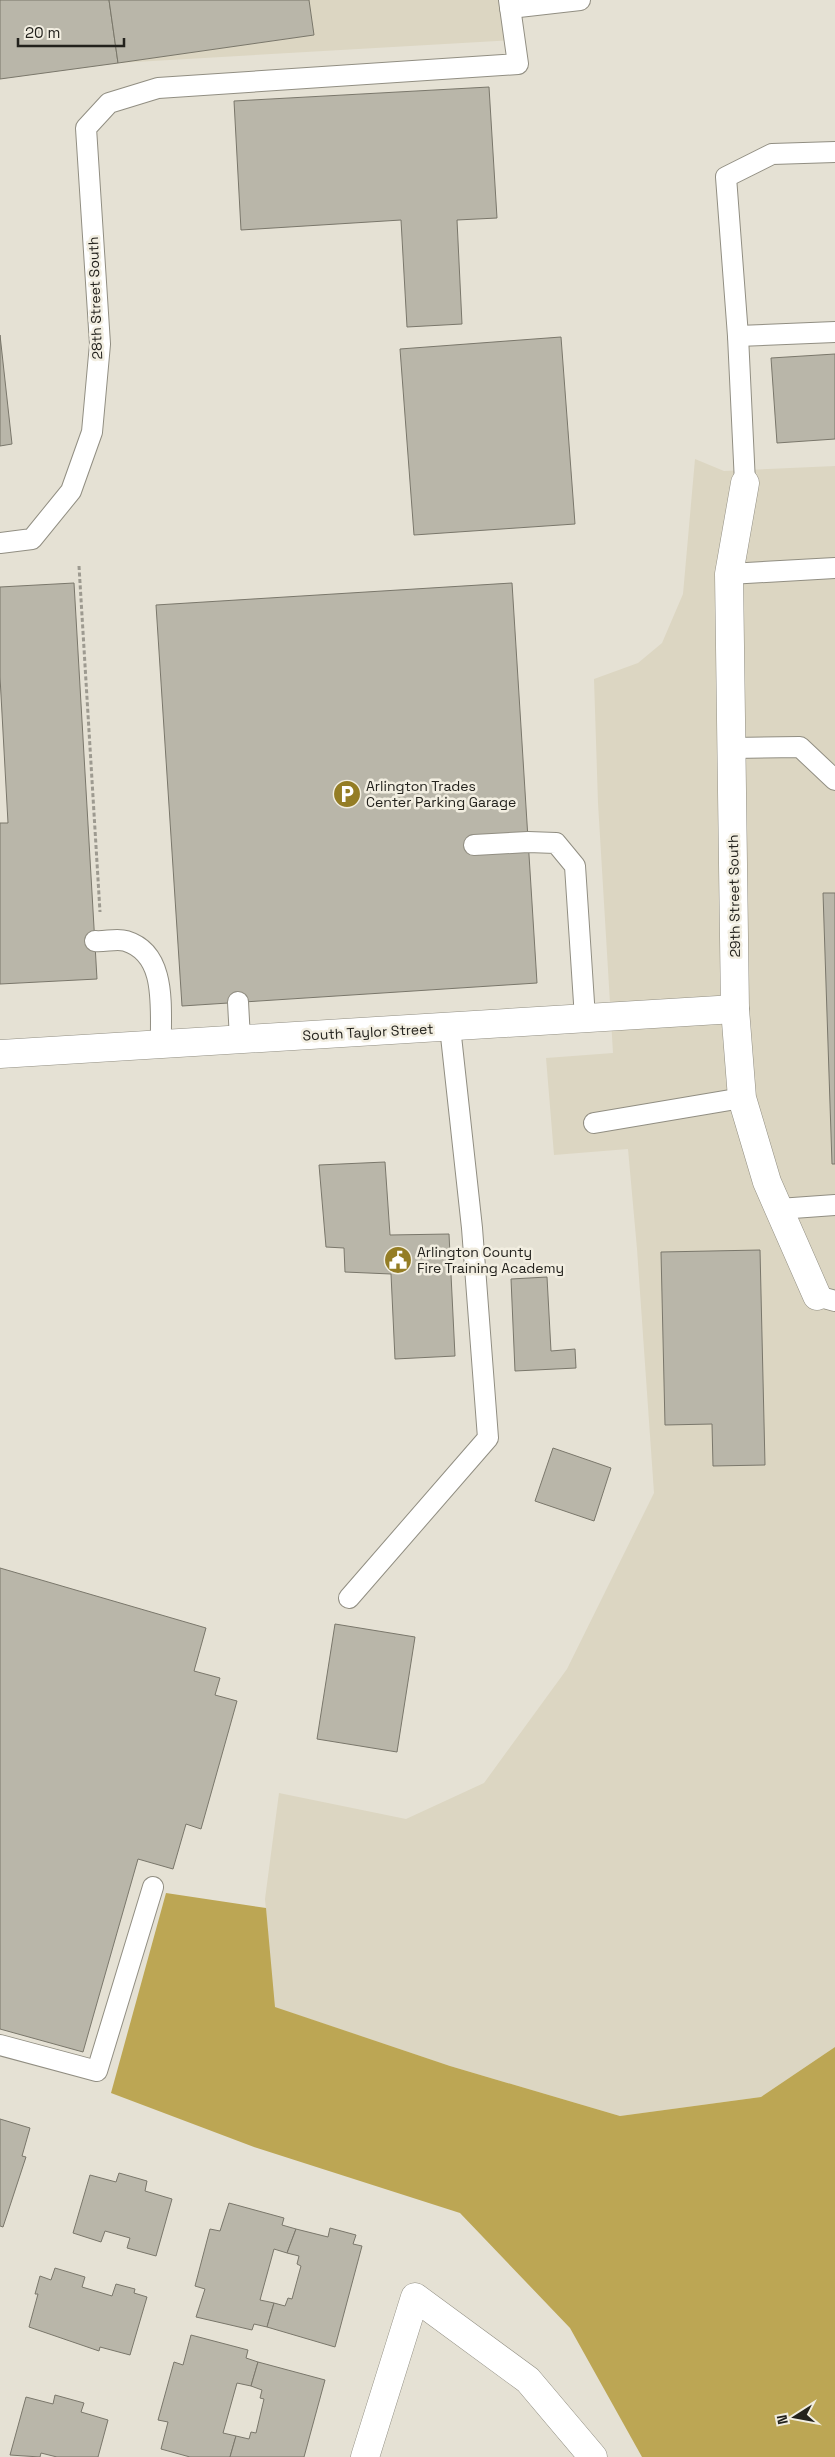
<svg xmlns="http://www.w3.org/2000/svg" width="835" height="2457" font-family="'Space Grotesk',sans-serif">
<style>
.built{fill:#dcd6c2}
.forest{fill:#bca654}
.building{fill:#b9b6a9;stroke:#7a776b}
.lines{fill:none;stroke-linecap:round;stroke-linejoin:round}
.lane-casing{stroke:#918e82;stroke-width:22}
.street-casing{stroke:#918e82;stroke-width:29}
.path{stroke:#9d9a90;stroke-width:3;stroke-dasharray:4 2.5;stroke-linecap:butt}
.lane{stroke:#fff;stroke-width:20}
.street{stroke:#fff;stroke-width:28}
.labels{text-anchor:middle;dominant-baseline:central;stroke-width:5;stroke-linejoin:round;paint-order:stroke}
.street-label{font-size:14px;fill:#23221d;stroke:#f2eee1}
.poi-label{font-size:14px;fill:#23221d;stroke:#f2eee1;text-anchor:start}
</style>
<rect width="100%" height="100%" fill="#e5e1d4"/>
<g class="built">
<polygon points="0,0 509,0 514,40 118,63 0,79"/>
<polygon points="695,459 724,471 835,466 835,2047 761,2097 620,2116 450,2066 274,2007 265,1899 279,1793 406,1819 484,1783 567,1669 654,1493 637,1249 628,1149 554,1155 546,1058 613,1053 598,803 594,679 638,663 662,643 683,594"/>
</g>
<polygon class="forest" points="166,1893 266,1908 275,2007 450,2066 620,2116 761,2097 835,2047 835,2457 642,2457 570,2328 460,2213 254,2147 111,2093"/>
<g class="building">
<polygon points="0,0 109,0 118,63 0,79"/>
<polygon points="109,0 309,0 314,35 118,63"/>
<polygon points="489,87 497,218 457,220 462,324 407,327 401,220 241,230 234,101"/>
<polygon points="0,335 12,444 0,446"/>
<polygon points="561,337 575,524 414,535 400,349"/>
<polygon points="835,354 835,439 777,443 771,358"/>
<polygon points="74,583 97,979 0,984 0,823 8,823 0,677 0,587"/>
<polygon points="512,583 537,983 182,1006 156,605"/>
<polygon points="823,893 835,893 835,1164 832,1164"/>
<polygon points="385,1162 390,1235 449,1234 455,1356 395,1359 391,1274 345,1272 344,1248 326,1247 319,1165"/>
<polygon points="760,1250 765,1465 713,1466 712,1424 665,1425 661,1252"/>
<polygon points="547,1277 551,1351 575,1349 576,1368 515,1371 511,1279"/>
<polygon points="553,1448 611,1468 594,1521 535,1501"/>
<polygon points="0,1568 206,1628 194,1671 220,1678 215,1695 237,1701 201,1829 186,1824 173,1869 138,1859 83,2052 0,2029"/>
<polygon points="335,1624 415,1637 397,1752 317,1739"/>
<polygon points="0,2119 30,2128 22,2156 26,2157 3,2227 0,2226"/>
<polygon points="119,2173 147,2181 145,2191 172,2199 156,2256 127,2248 130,2238 105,2231 101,2242 73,2233 90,2175 116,2182"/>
<polygon points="229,2203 284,2218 282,2225 296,2229 287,2253 274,2249 260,2300 274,2303 267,2327 254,2324 252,2330 196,2317 205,2289 195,2286 210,2229 220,2231"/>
<polygon points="330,2228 356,2235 353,2244 362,2246 335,2347 267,2327 274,2303 285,2306 288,2298 292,2299 301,2266 297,2264 299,2256 287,2253 296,2229 328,2237"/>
<polygon points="55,2268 85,2277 82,2287 112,2296 116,2284 135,2289 134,2293 147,2297 130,2355 100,2347 99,2351 29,2327 38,2294 35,2294 40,2276 51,2280"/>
<polygon points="191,2335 248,2350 246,2358 258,2362 251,2386 237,2383 223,2433 236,2436 230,2457 190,2457 161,2449 168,2422 158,2420 174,2362 183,2365"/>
<polygon points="258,2362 325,2380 304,2457 230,2457 236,2436 249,2439 251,2432 256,2433 264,2399 260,2398 262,2390 251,2386"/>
<polygon points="55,2395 84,2403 81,2412 108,2420 98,2457 57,2457 41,2453 40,2457 10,2455 26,2397 53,2404"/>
</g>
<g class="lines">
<g class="lane-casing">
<g id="lane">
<polyline points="510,8 580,0"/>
<polyline points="738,336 835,332"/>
<polyline points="745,483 738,336 726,177 772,154 835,152"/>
<polyline points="0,543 32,539 71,491 92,432 100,344 86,128 109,103 158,88 518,64 509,0"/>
<polyline points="729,574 835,568"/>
<polyline points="732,748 800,747 835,780"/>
<polyline points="474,845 528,842 556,843 575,866 585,1018"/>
<path d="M95 941C105 942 117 938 126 941 168 954 160 1009 161 1044"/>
<polyline points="238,1002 240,1039"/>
<polyline points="594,1123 742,1098"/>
<polyline points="779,1209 835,1205"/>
<polyline points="817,1296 835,1301"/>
<polyline points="349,1598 488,1438 472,1228 450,1027"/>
<polyline points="0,2045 97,2071 153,1887"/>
</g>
</g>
<g class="street-casing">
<g id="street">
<polyline points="745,483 729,574 735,1009 742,1098 767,1182 817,1296"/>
<polyline points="0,1054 735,1009"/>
<polyline points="365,2457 415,2297 528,2380 593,2457"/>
</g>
</g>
<polyline class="path" points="79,566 100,912"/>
<use href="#lane" class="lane"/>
<use href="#street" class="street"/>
</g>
<defs>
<g id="parking-disc" transform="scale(1.4375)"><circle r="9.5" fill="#947d25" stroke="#f2eee1"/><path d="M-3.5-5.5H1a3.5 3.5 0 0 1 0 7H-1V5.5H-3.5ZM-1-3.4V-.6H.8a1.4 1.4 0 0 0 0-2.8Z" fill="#fff"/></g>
<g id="civic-disc" transform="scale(1.4375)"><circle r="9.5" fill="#947d25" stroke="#f2eee1"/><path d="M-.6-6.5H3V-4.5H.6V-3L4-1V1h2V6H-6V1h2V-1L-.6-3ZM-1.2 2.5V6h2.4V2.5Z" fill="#fff"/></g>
</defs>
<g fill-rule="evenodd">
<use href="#parking-disc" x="347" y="794"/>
<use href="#civic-disc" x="398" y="1260"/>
</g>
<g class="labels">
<g class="street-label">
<text transform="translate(95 298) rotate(-92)">28th Street South</text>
<text transform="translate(734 896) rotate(-91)">29th Street South</text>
<text transform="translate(368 1032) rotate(-3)">South Taylor Street</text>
</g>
<g class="poi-label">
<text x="366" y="786">Arlington Trades<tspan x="366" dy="16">Center Parking Garage</tspan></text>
<text x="417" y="1252">Arlington County<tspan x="417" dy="16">Fire Training Academy</tspan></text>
</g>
</g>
<g transform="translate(795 2417) rotate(259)" stroke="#f2eee1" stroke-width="4" paint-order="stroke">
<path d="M0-4L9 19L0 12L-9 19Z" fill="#23221d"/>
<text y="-8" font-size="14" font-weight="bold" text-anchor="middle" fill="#23221d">N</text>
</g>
<path d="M18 38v8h106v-8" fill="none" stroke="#23221d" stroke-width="2.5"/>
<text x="25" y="38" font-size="15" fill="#23221d" stroke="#f2eee1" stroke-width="4" paint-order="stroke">20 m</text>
</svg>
